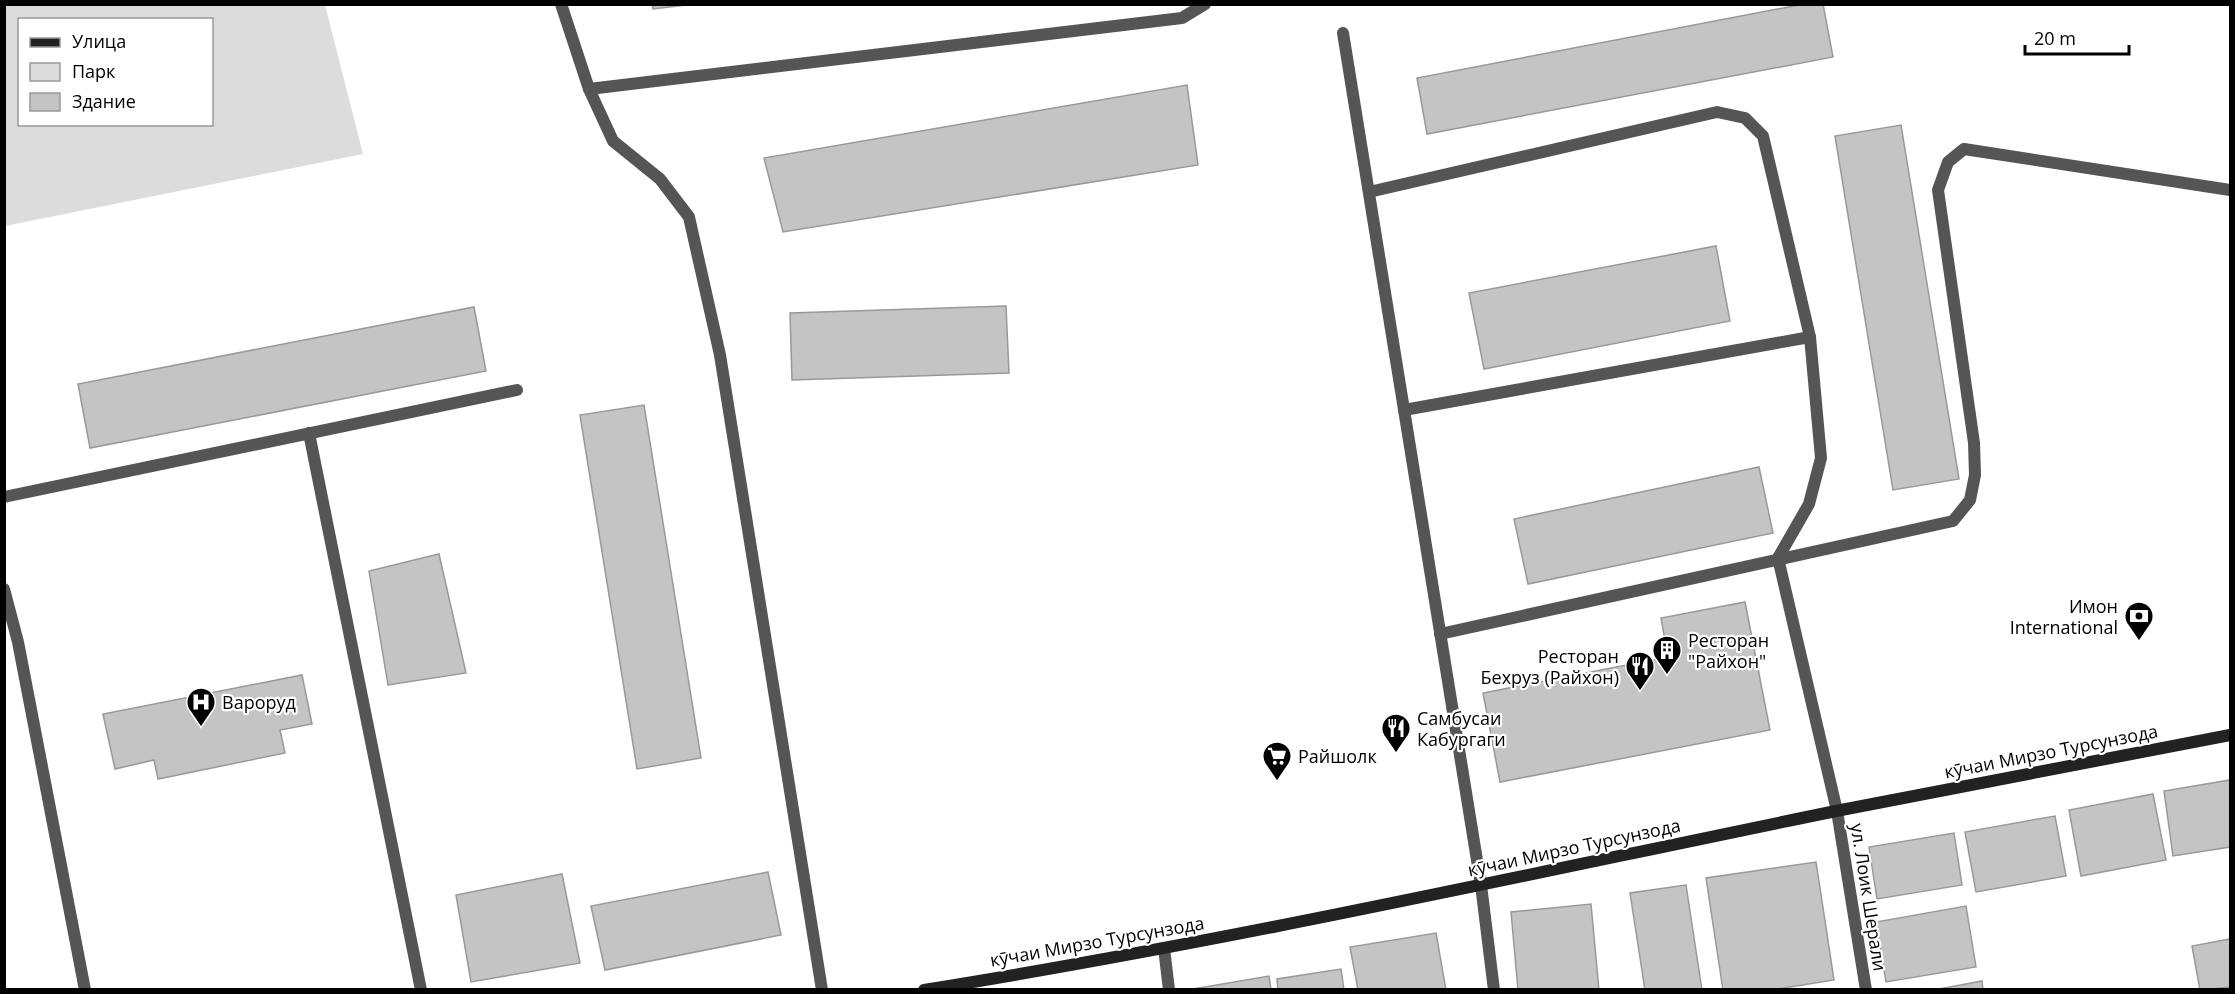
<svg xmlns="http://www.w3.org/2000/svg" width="2235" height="994" font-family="'Open Sans',sans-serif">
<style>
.green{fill:#dcdcdc;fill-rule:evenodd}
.building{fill:#c4c4c4;stroke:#999;stroke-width:1.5}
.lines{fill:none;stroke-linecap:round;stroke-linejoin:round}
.lane{stroke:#555;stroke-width:12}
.street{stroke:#555;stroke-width:12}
.secondary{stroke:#222;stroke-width:12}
.labels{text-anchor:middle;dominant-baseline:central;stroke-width:4.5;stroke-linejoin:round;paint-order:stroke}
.poi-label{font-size:18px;fill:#000;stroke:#fff;text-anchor:start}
.street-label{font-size:18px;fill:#000;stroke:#fff}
</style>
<rect width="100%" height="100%" fill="#fff"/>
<path class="green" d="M5 4 325 5 363 154 5 226ZM20 20H212V124H20Z"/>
<g class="building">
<polygon points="652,4 695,4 653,9"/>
<polygon points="1804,4 1823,4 1833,57 1427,134 1417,78"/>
<polygon points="1187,85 1198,165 783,232 764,158"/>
<polygon points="1901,125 1959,479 1893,490 1835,136"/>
<polygon points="1716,246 1730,321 1484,369 1469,293"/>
<polygon points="1006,306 1009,373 792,380 790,313"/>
<polygon points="474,307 486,371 90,448 78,384"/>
<polygon points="644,405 701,758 637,769 580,415"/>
<polygon points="1759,467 1773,533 1528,584 1514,519"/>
<polygon points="439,554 466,673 388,685 369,571"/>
<polygon points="1745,602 1770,730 1500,782 1483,693 1668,657 1661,618"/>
<polygon points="302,675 312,724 280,730 285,753 158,779 154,760 115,769 103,714"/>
<polygon points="2230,780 2230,847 2173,856 2164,791"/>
<polygon points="2153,794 2166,860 2081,876 2069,810"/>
<polygon points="2055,816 2066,876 1976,892 1965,832"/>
<polygon points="1954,833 1962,885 1877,899 1869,847"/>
<polygon points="1816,862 1834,980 1772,990 1723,990 1706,878"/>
<polygon points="768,872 781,935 605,970 591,906"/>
<polygon points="562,874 580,963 471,982 456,895"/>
<polygon points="1686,885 1702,990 1645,990 1630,893"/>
<polygon points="1591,904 1599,990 1518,990 1511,912"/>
<polygon points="1966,906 1976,967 1886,982 1876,922"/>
<polygon points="1436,933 1446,990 1358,990 1350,947"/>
<polygon points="2230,939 2230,987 2200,990 2192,946"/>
<polygon points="1341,969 1344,990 1278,990 1277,979"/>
<polygon points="1269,976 1271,990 1187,990"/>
<polygon points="1982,981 1983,990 1934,990"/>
</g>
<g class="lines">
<g class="lane">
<polyline points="1369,192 1717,112 1745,118 1763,136 1810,337 1821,458 1809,504 1778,558 1837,811"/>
<polyline points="1404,410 1810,337"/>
<polyline points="309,433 421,990"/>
<polyline points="4,497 517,390"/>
<polyline points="1440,634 1953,521 1970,500 1975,475 1974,443 1938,190 1948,162 1964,149 2230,190"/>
</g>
<g class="street">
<polyline points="561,4 589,89 613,141 660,179 689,217 720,355 822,990"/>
<polyline points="1343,33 1481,885 1494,990"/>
<polyline points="589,89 1182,18 1205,4"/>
<polyline points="4,589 18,642 85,990"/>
<polyline points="1837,811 1866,990"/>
<polyline points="1164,948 1169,990"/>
</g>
<path class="secondary" d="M924 990C1230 941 1533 873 1836 811 1968 785 2099 760 2230 735"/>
</g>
<defs>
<g id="bank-pin" transform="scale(1.5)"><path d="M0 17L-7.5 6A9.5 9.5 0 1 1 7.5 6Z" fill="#000" stroke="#fff"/><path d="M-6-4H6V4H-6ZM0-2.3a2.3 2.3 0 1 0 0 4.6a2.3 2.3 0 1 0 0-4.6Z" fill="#fff"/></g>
<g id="building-pin" transform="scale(1.5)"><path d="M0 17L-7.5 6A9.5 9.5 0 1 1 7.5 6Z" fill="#000" stroke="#fff"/><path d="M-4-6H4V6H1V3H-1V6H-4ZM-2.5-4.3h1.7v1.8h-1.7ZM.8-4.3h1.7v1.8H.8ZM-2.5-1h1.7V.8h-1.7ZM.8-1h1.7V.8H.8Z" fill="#fff"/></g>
<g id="restaurant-pin" transform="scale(1.5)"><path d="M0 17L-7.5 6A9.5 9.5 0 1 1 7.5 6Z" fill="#000" stroke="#fff"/><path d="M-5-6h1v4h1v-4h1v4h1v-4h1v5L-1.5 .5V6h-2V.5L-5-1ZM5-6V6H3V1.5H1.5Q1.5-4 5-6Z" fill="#fff"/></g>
<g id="hospital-pin" transform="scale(1.5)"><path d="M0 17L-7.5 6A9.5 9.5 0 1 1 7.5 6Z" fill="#000" stroke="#fff"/><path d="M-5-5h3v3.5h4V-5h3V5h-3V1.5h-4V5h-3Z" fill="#fff"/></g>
<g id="supermarket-pin" transform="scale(1.5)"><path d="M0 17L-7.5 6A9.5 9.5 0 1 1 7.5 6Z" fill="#000" stroke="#fff"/><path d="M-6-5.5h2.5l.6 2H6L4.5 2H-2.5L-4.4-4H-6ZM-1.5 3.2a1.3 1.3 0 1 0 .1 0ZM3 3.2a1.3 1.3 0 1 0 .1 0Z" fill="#fff"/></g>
</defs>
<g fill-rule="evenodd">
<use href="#bank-pin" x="2139" y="616"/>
<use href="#building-pin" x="1667" y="650"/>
<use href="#restaurant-pin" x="1640" y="666"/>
<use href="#hospital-pin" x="201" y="702"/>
<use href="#restaurant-pin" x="1396" y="728"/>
<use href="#supermarket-pin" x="1277" y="756"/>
</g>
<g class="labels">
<g class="poi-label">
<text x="2118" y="606" text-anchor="end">Имон<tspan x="2118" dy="21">International</tspan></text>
<text x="1688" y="640">Ресторан<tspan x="1688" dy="21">"Райхон"</tspan></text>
<text x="1619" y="656" text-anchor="end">Ресторан<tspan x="1619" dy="21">Бехруз (Райхон)</tspan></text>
<text x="222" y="702">Вароруд</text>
<text x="1417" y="718">Самбусаи<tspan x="1417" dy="21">Кабургаги</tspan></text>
<text x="1298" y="756">Райшолк</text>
</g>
<g class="street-label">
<text transform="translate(2051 751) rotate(-11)">кӯчаи Мирзо Турсунзода</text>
<text transform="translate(1574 847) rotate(-12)">кӯчаи Мирзо Турсунзода</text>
<text transform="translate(1869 897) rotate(81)">ул. Лоик Шерали</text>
<text transform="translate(1097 941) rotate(-10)">кӯчаи Мирзо Турсунзода</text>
</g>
</g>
<rect width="2235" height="994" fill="none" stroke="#000000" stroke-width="12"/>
<rect x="18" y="18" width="195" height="108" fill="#ffffff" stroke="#999999" stroke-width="1.5"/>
<rect x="30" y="38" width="30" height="9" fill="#222222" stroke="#999999" stroke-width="1.5"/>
<text x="72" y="48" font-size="18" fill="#000000">Улица</text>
<rect x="30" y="63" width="30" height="18" fill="#dcdcdc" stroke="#999999" stroke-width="1.5"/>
<text x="72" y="78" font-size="18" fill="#000000">Парк</text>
<rect x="30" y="93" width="30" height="18" fill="#c4c4c4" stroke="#999999" stroke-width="1.5"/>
<text x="72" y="108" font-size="18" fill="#000000">Здание</text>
<path d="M2025 45v9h104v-9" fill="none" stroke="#000000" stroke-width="3"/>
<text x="2034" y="45" font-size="18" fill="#000000" stroke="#ffffff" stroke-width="4.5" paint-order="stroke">20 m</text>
</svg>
